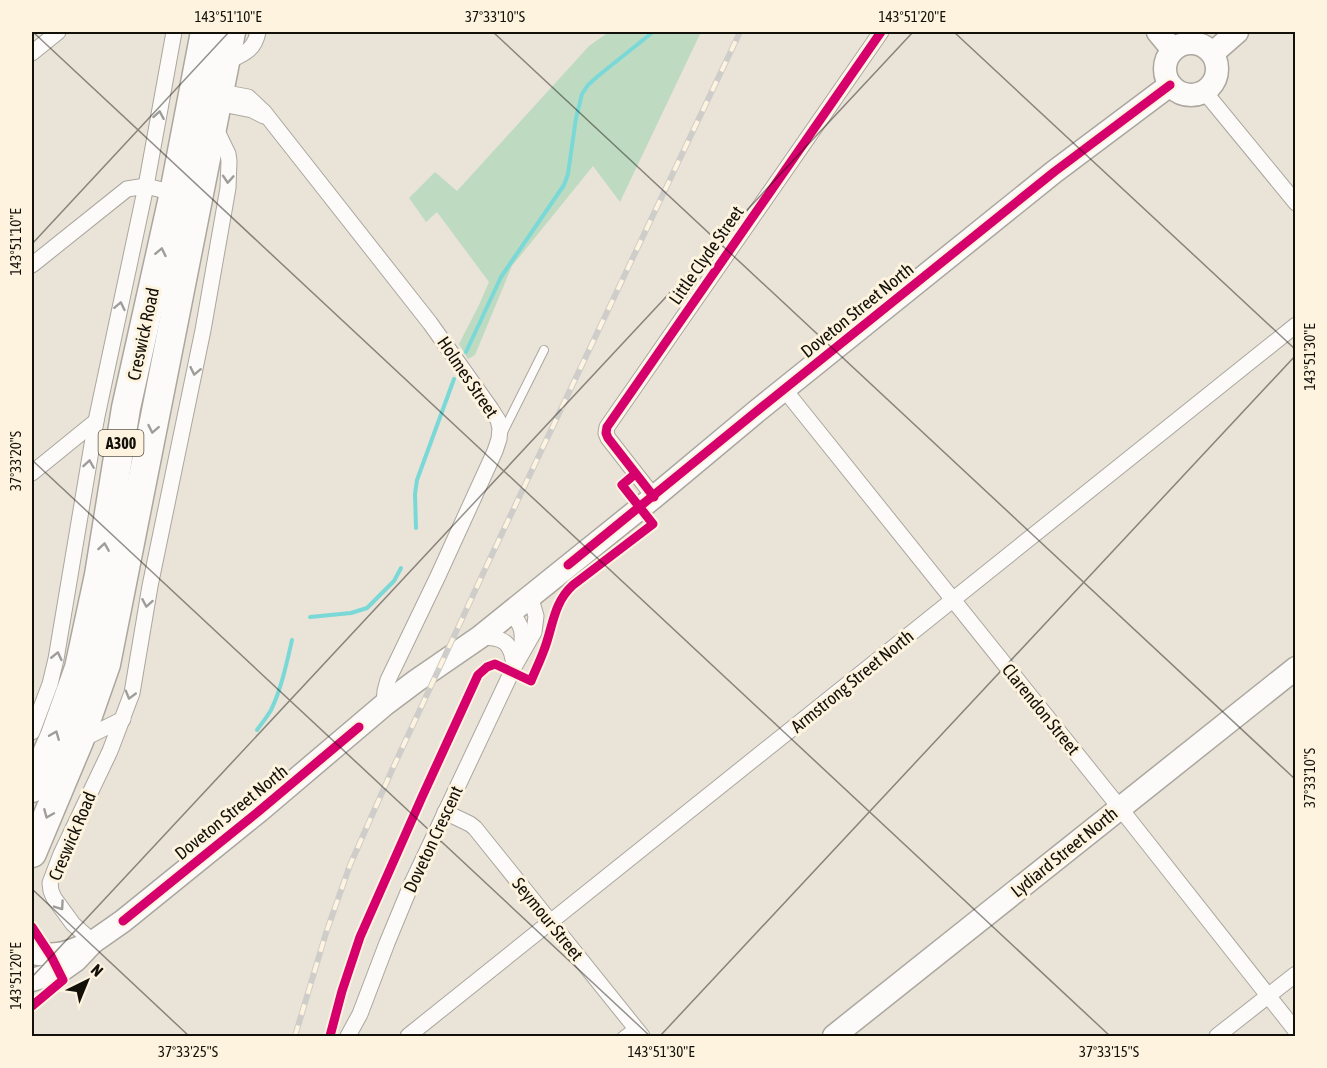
<svg xmlns="http://www.w3.org/2000/svg" width="1327" height="1068" font-family="'Asap Condensed',sans-serif">
<style>
.park{fill:#bedbc1}
.lines{fill:none;stroke-linecap:round;stroke-linejoin:round}
.stream{stroke:#7ad8d7;stroke-width:4}
.lane-casing{stroke:#aba79e;stroke-width:10}
.street-casing{stroke:#aba79e;stroke-width:17}
.secondary-casing{stroke:#aba79e;stroke-width:25}
.highway-casing{stroke:#aba79e;stroke-width:31}
.lane{stroke:#fcfbf9;stroke-width:8}
.street{stroke:#fcfbf9;stroke-width:15}
.secondary{stroke:#fcfbf9;stroke-width:22}
.highway{stroke:#fcfbf9;stroke-width:28}
.rail-casing{stroke:#cfcdca;stroke-width:6}
.rail{stroke:#fdf3de;stroke-width:4;stroke-dasharray:11;stroke-linecap:butt}
.cycleway-casing{stroke:#fdf3de;stroke-width:13}
.cycleway{stroke:#d6006c;stroke-width:9}
.oneway{stroke:#9f9d99}
.ticks{fill:none;stroke:#131009;stroke-width:1.5;stroke-opacity:0.45}
.labels{text-anchor:middle;dominant-baseline:central;stroke-width:6;stroke-linejoin:round;paint-order:stroke}
.shield{fill:#fdf3de;stroke:#595449;stroke-width:1.5}
.shield-label{font-size:16px;font-weight:bold;fill:#131009}
.street-label{font-size:18px;fill:#131009;stroke:#fdf3de}
.neatline{fill:none;stroke:#131009;stroke-width:2}
.ticks-label{font-size:15px;text-anchor:middle;fill:#131009}
</style>
<rect width="100%" height="100%" fill="#e9e3d8"/>
<polygon class="park" points="609,32 701,32 620,202 593,166 512,266 475,355 468,359 459,344 479,305 489,282 437,212 426,222 409,198 435,172 457,191 589,46"/>
<g class="lines">
<g class="stream">
<polyline points="466,352 501,277 564,185 568,174 576,118 582,94 588,85 598,76 653,32"/>
<polyline points="416,528 415,494 417,480 454,379"/>
<polyline points="310,617 351,613 367,608 394,581 401,568"/>
<path d="M257 730C262 723 267 717 271 710 281 690 287 662 292 640"/>
</g>
<g class="lane-casing">
<g id="lane">
<polyline points="502,434 544,350"/>
<polyline points="622,1036 634,1027"/>
</g>
</g>
<g class="street-casing">
<g id="street">
<polyline points="32,53 58,32"/>
<path d="M225 63C242 54 254 52 258 32"/>
<polyline points="215,91 248,97 264,112 430,323 491,409 498,420 500,428 499,439 495,451 438,576 388,680 385,691 384,705"/>
<polyline points="1204,91 1296,203"/>
<polyline points="213,101 217,103 252,110 264,116"/>
<polyline points="32,265 127,189 146,186 174,193"/>
<polyline points="784,389 1120,808 1296,1031"/>
<polyline points="32,473 96,421"/>
<polyline points="654,497 608,438 606,433 607,427 881,32"/>
<path d="M511 612C522 626 524 631 521 650"/>
<path d="M480 637C504 637 512 642 514 667"/>
<polyline points="32,732 50,684 56,659 96,421 146,186 174,32"/>
<polyline points="79,741 123,719"/>
<polyline points="445,812 470,824 475,828 642,1036"/>
<polyline points="93,942 73,924 54,898 51,891 50,883 61,854 110,751 132,693 150,586 203,330 228,188 229,161 228,154 215,127"/>
<polyline points="348,1036 360,1014 387,943 411,885 514,667 534,632 536,616 530,596"/>
<polyline points="408,1036 1296,325"/>
<polyline points="1217,1036 1296,974"/>
</g>
</g>
<g class="secondary-casing">
<g id="secondary">
<polyline points="1158,32 1172,49"/>
<circle cx="1191" cy="69" r="26"/>
<polyline points="1213,53 1237,32"/>
<path d="M32 953C55 956 62 955 83 946"/>
<polyline points="32,980 59,972 76,960 93,942 123,921 259,811 384,705 416,681 480,637 654,497 757,411 1054,172 1170,85"/>
<polyline points="834,1036 1296,668"/>
</g>
</g>
<g class="highway-casing">
<g id="highway">
<polyline points="32,788 55,735 79,668 99,575 126,408 174,193 205,32"/>
<polyline points="32,853 79,741 106,664 231,32"/>
</g>
</g>
<use href="#lane" class="lane"/>
<use href="#street" class="street"/>
<use href="#secondary" class="secondary"/>
<use href="#highway" class="highway"/>
<g class="rail-casing">
<polyline id="rail" points="295,1036 326,933 350,865 392,770 487,565 740,32"/>
</g>
<use href="#rail" class="rail"/>
<g class="cycleway-casing">
<g id="cycleway">
<polyline points="654,497 608,438 606,433 607,427 881,32"/>
<polyline points="568,565 757,411 1054,172 1170,85"/>
<polyline points="123,921 259,811 359,727"/>
<polyline points="32,927 51,956 63,980 32,1006"/>
<path d="M330 1036 342 991 360 937 422 797 478 675 487 667 495 664 531 681C535 671 540 661 544 650 553 627 553 603 573 585L653 524 622 485 635 474"/>
</g>
</g>
<use href="#cycleway" class="cycleway"/>
</g>
<defs><path id="oneway-chevron" d="M-2-3.5L2.5 0L-2 3.5" fill="none" stroke-width="1.6" stroke-linecap="round" stroke-linejoin="round" transform="scale(1.5)"/></defs>
<g class="oneway">
<use href="#oneway-chevron" transform="translate(159 115) rotate(-80)"/>
<use href="#oneway-chevron" transform="translate(228 179) rotate(94)"/>
<use href="#oneway-chevron" transform="translate(161 252) rotate(-78)"/>
<use href="#oneway-chevron" transform="translate(120 306) rotate(-78)"/>
<use href="#oneway-chevron" transform="translate(195 371) rotate(102)"/>
<use href="#oneway-chevron" transform="translate(153 429) rotate(101)"/>
<use href="#oneway-chevron" transform="translate(89 464) rotate(-81)"/>
<use href="#oneway-chevron" transform="translate(104 547) rotate(-81)"/>
<use href="#oneway-chevron" transform="translate(147 603) rotate(100)"/>
<use href="#oneway-chevron" transform="translate(57 656) rotate(-77)"/>
<use href="#oneway-chevron" transform="translate(130 695) rotate(106)"/>
<use href="#oneway-chevron" transform="translate(55 735) rotate(-68)"/>
<use href="#oneway-chevron" transform="translate(48 814) rotate(113)"/>
<use href="#oneway-chevron" transform="translate(60 906) rotate(55)"/>
</g>
<path class="ticks" d="M33 32 1110 1036M493 32 1296 780M954 32 1296 350M32 244 229 32M32 460 650 1036M32 889 189 1036M32 977 913 32M660 1036 1296 355"/>
<g class="labels">
<rect class="shield" x="98.5" y="430" width="45" height="26" rx="4.5"/>
<g class="shield-label">
<text x="121" y="443">A300</text>
</g>
<g class="street-label">
<text transform="translate(706 255) rotate(-55)">Little Clyde Street</text>
<text transform="translate(857 310) rotate(-39)">Doveton Street North</text>
<text transform="translate(143 334) rotate(-78)">Creswick Road</text>
<text transform="translate(468 377) rotate(56)">Holmes Street</text>
<text transform="translate(852 681) rotate(-39)">Armstrong Street North</text>
<text transform="translate(1041 709) rotate(51)">Clarendon Street</text>
<text transform="translate(231 812) rotate(-39)">Doveton Street North</text>
<text transform="translate(72 836) rotate(-67)">Creswick Road</text>
<text transform="translate(433 839) rotate(-65)">Doveton Crescent</text>
<text transform="translate(1064 852) rotate(-39)">Lydiard Street North</text>
<text transform="translate(548 919) rotate(51)">Seymour Street</text>
</g>
</g>
<rect width="1327" height="1068" fill="none" stroke="#fdf3de" stroke-width="66"/>
<g transform="translate(87 981) rotate(43)" stroke="#fdf3de" stroke-width="4.5" paint-order="stroke">
<path d="M0-4.5L10 22L0 15L-10 22Z" fill="#131009"/>
<text y="-9" font-size="16" font-weight="bold" text-anchor="middle" fill="#131009">N</text>
</g>
<rect x="33" y="33" width="1261" height="1002" class="neatline"/>
<g class="ticks-label">
<text x="228" y="22">143°51'10"E</text>
<text x="495" y="22">37°33'10"S</text>
<text x="912" y="22">143°51'20"E</text>
<text transform="translate(16 242) rotate(-90)" y="5">143°51'10"E</text>
<text transform="translate(1310 357) rotate(-90)" y="5">143°51'30"E</text>
<text transform="translate(16 461) rotate(-90)" y="5">37°33'20"S</text>
<text transform="translate(1310 778) rotate(-90)" y="5">37°33'10"S</text>
<text transform="translate(16 976) rotate(-90)" y="5">143°51'20"E</text>
<text x="188" y="1057">37°33'25"S</text>
<text x="661" y="1057">143°51'30"E</text>
<text x="1109" y="1057">37°33'15"S</text>
</g>
</svg>
